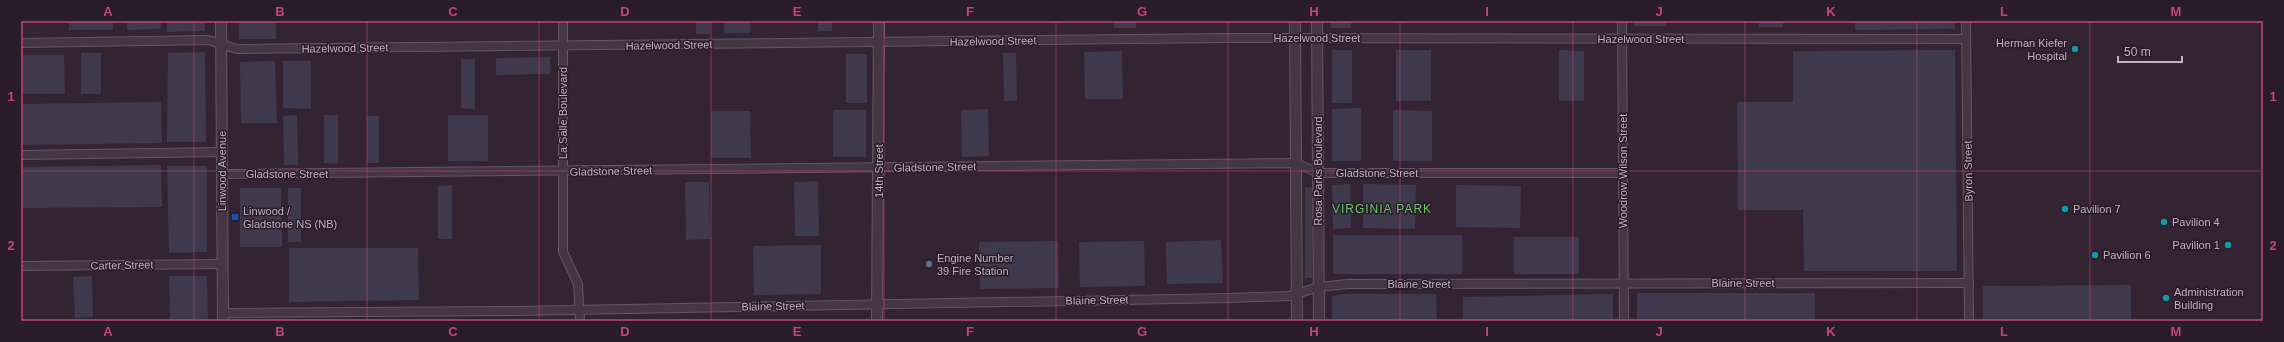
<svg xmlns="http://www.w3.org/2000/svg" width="2284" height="342" font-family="Arial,sans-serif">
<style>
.green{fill:#3f394d}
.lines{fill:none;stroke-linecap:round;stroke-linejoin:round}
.minor-casing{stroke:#665664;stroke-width:10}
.tertiary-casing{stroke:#665664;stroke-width:12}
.minor{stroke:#453643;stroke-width:8}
.tertiary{stroke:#453643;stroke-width:10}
.grid{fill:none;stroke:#c24679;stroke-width:1;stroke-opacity:0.55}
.culture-dot{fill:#0f9aa8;stroke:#2a1c28;stroke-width:1.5}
.transit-dot{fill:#1a4fb4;stroke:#2a1c28;stroke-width:1.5}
.service-dot{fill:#5c6f8a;stroke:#2a1c28;stroke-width:1.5}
.labels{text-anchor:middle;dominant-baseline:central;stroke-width:3;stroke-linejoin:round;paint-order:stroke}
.street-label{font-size:11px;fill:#c2b1bf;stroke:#2a1c28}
.poi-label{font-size:11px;fill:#c2b1bf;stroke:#2a1c28;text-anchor:start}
.neighbourhood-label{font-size:12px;letter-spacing:1px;fill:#6ac46b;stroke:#2a1c28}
.neatline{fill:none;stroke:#c24679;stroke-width:1.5}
.grid-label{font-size:13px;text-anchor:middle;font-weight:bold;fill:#c24679}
</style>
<rect width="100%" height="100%" fill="#342332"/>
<g class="green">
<rect x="69" y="21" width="44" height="9"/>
<polygon points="127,21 160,21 161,29 127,30"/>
<polygon points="167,21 205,21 205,31 167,32"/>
<rect x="239" y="21" width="37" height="18"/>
<rect x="696" y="21" width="14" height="13"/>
<rect x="724" y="21" width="26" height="12"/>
<rect x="818" y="21" width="14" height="10"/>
<rect x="1114" y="21" width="22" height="7"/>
<polygon points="1330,21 1351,21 1351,28 1331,28"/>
<rect x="1634" y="21" width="32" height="5"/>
<rect x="1759" y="21" width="24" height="6"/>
<polygon points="1855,21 1955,21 1955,29 1855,30"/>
<rect x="1332" y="50" width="20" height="53"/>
<rect x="1396" y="50" width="35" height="51"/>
<polygon points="1559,50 1584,51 1584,101 1559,101"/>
<polygon points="1955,50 1957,271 1804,271 1803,210 1738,210 1737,102 1793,102 1793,51"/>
<polygon points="1122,51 1123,99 1085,99 1084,52"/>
<polygon points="205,52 206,142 167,142 168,53"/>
<rect x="81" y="53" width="20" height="41"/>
<polygon points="1003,53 1016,53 1017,101 1004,101"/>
<rect x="846" y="54" width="21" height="49"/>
<polygon points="21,55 64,55 65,94 21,94"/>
<polygon points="550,57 550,74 496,75 496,58"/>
<polygon points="461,59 475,59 475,109 461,108"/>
<polygon points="275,61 277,123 241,123 240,62"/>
<polygon points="283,61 311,61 311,109 283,108"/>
<polygon points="161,102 162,143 21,145 21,104"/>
<polygon points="1361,108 1361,161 1332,161 1332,109"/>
<polygon points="988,109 989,156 962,157 961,110"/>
<rect x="833" y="110" width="33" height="47"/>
<polygon points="1393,110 1432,111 1432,161 1393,161"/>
<polygon points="711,111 750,111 751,158 711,158"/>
<polygon points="297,115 298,165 284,165 283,116"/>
<polygon points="324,115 338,115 338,164 324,163"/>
<rect x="448" y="115" width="40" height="46"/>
<rect x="367" y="116" width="12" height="47"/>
<polygon points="161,165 162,207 21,208 21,167"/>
<polygon points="167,166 207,166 207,252 169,253"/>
<polygon points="818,181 819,236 795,236 794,182"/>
<polygon points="685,182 709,182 710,239 686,240"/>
<polygon points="1350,184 1351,228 1333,229 1332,185"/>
<polygon points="1363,184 1416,185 1415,229 1363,228"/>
<polygon points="452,185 452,239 438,239 438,186"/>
<polygon points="1456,185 1521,186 1520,228 1456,227"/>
<rect x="1305" y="187" width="7" height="91"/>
<polygon points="240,188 281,188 282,247 240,247"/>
<rect x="288" y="188" width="13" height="54"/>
<rect x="1333" y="235" width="129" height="39"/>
<rect x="1514" y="237" width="65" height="37"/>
<polygon points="1221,240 1223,283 1167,284 1166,242"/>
<polygon points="1058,241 1059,288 980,289 979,242"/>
<polygon points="1144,241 1145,286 1080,287 1079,242"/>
<polygon points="821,245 821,294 754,295 753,246"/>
<polygon points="289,248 418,248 419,300 289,302"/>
<polygon points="92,276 93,317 75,318 73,277"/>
<polygon points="169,276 207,276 208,321 170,321"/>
<polygon points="2131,285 2131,321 1983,321 1983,286"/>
<rect x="1637" y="293" width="178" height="28"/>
<polygon points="1345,294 1436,294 1437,321 1332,321 1332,296"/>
<polygon points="1613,294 1613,321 1463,321 1463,297"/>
</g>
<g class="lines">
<g class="minor-casing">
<g id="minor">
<polyline points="563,21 563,252 578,284 580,321"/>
<polyline points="1622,21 1624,321"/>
<polyline points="1966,21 1969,321"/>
<polyline points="21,43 208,40 237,49 1227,38 1966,39"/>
<polyline points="21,155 222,152"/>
<polyline points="222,174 1296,163 1318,173 1623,173"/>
<polyline points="21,266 223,264"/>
<polyline points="223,313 516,311 1230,298 1289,296 1319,287 1348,284 1969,283"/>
</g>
</g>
<g class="tertiary-casing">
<g id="tertiary">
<polyline points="221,21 223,321"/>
<polyline points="1295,21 1297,321"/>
<polyline points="1317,21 1319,321"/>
<polyline points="877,321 879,21"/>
</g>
</g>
<use href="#minor" class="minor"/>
<use href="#tertiary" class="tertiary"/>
</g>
<path class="grid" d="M194 21V321M367 21V321M539 21V321M711 21V321M884 21V321M1056 21V321M1228 21V321M1400 21V321M1573 21V321M1745 21V321M1917 21V321M2090 21V321M21 171H2263"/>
<g class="culture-dot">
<circle cx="2075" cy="49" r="4"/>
<circle cx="2065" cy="209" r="4"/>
<circle cx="2164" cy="222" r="4"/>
<circle cx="2228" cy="245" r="4"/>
<circle cx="2095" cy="255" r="4"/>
<circle cx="2166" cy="298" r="4"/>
</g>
<rect class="transit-dot" x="231" y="213" width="8" height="8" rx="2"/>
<circle class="service-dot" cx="929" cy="264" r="4"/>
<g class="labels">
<g class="street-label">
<text x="1317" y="38">Hazelwood Street</text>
<text x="1641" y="39">Hazelwood Street</text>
<text transform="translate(993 41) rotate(-1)">Hazelwood Street</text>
<text transform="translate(669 45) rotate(-1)">Hazelwood Street</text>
<text transform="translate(345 48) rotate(-1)">Hazelwood Street</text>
<text transform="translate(563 113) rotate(-90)">La Salle Boulevard</text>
<text transform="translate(935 167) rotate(-1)">Gladstone Street</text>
<text transform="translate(222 171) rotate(-90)">Linwood Avenue</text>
<text transform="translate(611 171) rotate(-1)">Gladstone Street</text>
<text transform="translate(879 171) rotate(-90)">14th Street</text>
<text transform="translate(1318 171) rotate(-90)">Rosa Parks Boulevard</text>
<text transform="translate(1623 171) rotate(-90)">Woodrow Wilson Street</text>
<text transform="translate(1968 171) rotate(-91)">Byron Street</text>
<text x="1377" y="173">Gladstone Street</text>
<text x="287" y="174">Gladstone Street</text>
<text transform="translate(122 265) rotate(-1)">Carter Street</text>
<text x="1743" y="283">Blaine Street</text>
<text x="1419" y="284">Blaine Street</text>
<text transform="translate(1097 300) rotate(-1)">Blaine Street</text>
<text transform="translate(773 306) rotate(-1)">Blaine Street</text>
</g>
<g class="poi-label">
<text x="2067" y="43" text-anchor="end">Herman Kiefer<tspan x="2067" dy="13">Hospital</tspan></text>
<text x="2073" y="209">Pavilion 7</text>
<text x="243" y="211">Linwood /<tspan x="243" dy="13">Gladstone NS (NB)</tspan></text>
<text x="2172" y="222">Pavilion 4</text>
<text x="2220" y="245" text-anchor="end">Pavilion 1</text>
<text x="2103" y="255">Pavilion 6</text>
<text x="937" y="258">Engine Number<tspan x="937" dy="13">39 Fire Station</tspan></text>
<text x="2174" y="292">Administration<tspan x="2174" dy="13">Building</tspan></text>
</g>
<g class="neighbourhood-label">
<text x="1382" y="209">VIRGINIA PARK</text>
</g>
</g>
<rect width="2284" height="342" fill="none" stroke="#2a1c28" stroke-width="44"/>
<path d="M2118 56v6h64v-6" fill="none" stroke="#c2b1bf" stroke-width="2"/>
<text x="2124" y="56" font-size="12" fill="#c2b1bf" stroke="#2a1c28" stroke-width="3" paint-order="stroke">50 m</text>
<rect x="22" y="22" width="2240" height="298" class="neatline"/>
<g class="grid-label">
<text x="108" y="16">A</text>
<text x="280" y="16">B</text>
<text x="453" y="16">C</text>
<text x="625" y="16">D</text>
<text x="797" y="16">E</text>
<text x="970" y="16">F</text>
<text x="1142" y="16">G</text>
<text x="1314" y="16">H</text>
<text x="1487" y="16">I</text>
<text x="1659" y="16">J</text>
<text x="1831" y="16">K</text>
<text x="2004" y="16">L</text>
<text x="2176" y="16">M</text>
<text x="11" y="101">1</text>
<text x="2273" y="101">1</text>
<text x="11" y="250">2</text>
<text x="2273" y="250">2</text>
<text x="108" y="336">A</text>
<text x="280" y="336">B</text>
<text x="453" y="336">C</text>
<text x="625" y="336">D</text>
<text x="797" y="336">E</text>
<text x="970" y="336">F</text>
<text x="1142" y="336">G</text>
<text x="1314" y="336">H</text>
<text x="1487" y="336">I</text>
<text x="1659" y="336">J</text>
<text x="1831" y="336">K</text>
<text x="2004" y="336">L</text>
<text x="2176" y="336">M</text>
</g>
</svg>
